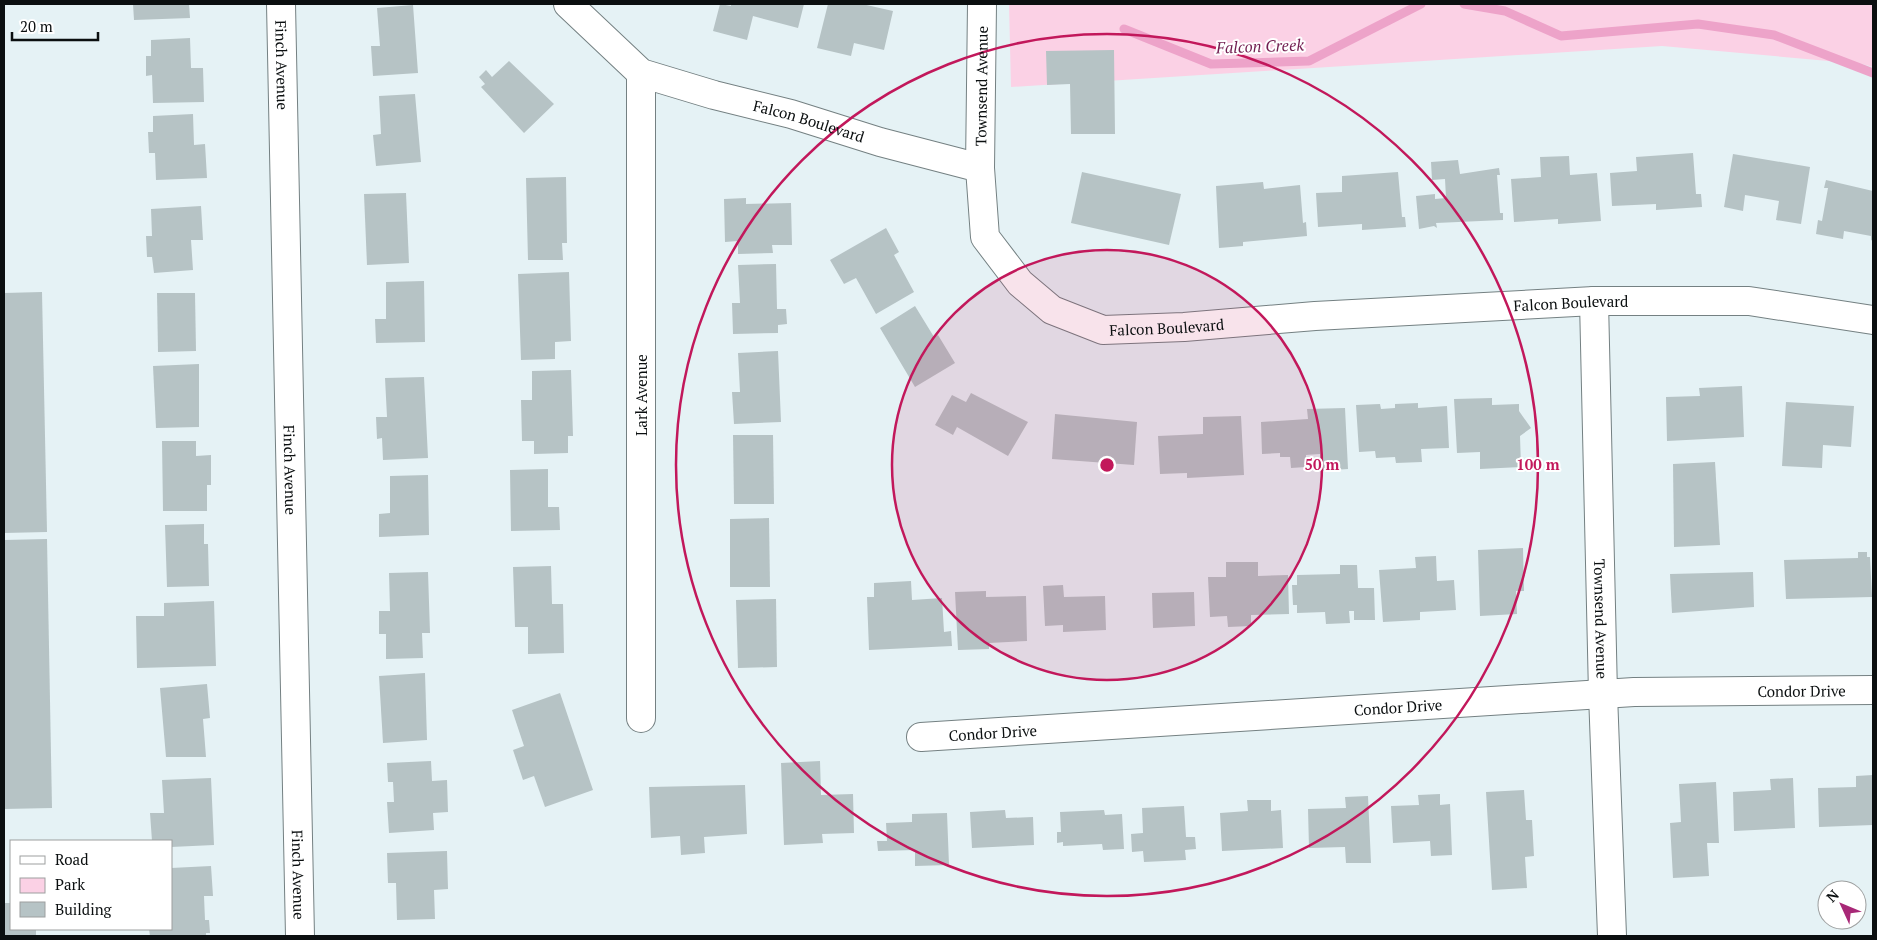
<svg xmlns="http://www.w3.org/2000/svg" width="1877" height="940" font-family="'PT Serif',serif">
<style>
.green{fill:#fbd1e5}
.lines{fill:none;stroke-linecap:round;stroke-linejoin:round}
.stream{stroke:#eda3c9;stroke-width:9}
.building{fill:#b6c3c5}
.minor-casing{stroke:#748082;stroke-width:30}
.minor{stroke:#fff;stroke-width:28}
.ring{fill:none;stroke:#c2185b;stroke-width:2.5}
.labels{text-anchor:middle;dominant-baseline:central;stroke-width:4;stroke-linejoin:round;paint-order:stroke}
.street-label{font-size:15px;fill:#0b0f10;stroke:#fff}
.water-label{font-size:16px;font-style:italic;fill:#721e51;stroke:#fff}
.centre{fill:#c2185b;stroke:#fff;stroke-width:2.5}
.ring-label{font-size:15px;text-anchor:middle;font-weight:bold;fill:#c2185b;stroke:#fff;stroke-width:4;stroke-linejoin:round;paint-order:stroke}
</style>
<rect width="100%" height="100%" fill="#e5f2f5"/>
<polygon class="green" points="1009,4 1873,4 1873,67 1862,64 1662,46 1011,87"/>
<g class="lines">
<g class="stream">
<polyline points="1464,4 1505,11 1561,36 1698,24 1774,35 1873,73"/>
<polyline points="1124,29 1211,64 1309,61 1421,4"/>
</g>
</g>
<g class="building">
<polygon points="133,4 189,4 190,18 134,20"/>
<polygon points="720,4 731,6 731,4 804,4 798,28 753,16 747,40 713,31"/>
<polygon points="828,4 862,4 893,11 884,50 854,43 851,56 817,48"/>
<polygon points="413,5 418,73 373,76 371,46 380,46 377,8"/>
<polygon points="190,38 191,68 203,68 204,102 153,103 152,75 146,76 146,56 151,56 151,40"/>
<polygon points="1114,50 1115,134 1071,134 1070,84 1047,85 1046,51"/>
<polygon points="509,61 554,104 524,133 481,87 485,84 479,77 486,70 492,77"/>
<polygon points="415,94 421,162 376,166 373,135 381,134 379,96"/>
<polygon points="193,114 194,145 205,144 207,178 156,180 155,153 149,153 148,132 153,132 153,116"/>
<polygon points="1693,153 1696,194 1701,194 1702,207 1656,210 1656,204 1612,206 1610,173 1637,171 1636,157"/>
<polygon points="1733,154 1810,167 1801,224 1776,220 1779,201 1745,195 1743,211 1724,207"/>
<polygon points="1569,156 1570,175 1597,173 1601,221 1558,224 1558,219 1514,222 1511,179 1541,177 1540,157"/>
<polygon points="1458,160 1460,174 1499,168 1500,175 1497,175 1500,213 1503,213 1503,220 1436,223 1437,228 1434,226 1419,229 1416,196 1435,194 1435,199 1446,198 1445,179 1432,180 1431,162"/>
<polygon points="1082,172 1181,194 1169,245 1071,223"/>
<polygon points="1398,172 1402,217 1405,217 1406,227 1362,230 1362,224 1318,227 1316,193 1342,192 1342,176"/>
<polygon points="566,177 567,243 562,243 563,260 528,260 526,178"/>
<polygon points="1826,180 1873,191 1873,241 1871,240 1871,236 1844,231 1843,239 1816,234 1818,220 1822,221 1828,188 1824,188"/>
<polygon points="1263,182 1264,189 1300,185 1303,223 1306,222 1307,236 1243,242 1243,246 1219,248 1216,186"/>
<polygon points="406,193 409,263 367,265 364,194"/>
<polygon points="746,198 746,204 791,203 792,245 772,245 773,253 738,254 738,241 725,242 724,199"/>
<polygon points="201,206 203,240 191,240 193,270 154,273 152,257 147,257 146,236 152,236 151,209"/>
<polygon points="886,228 899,252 894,255 914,292 876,314 856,278 844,284 830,260"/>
<polygon points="776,264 777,309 786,309 787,324 778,325 778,333 733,334 732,303 740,303 738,265"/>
<polygon points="569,272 571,341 555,342 555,359 521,360 518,274"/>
<polygon points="424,281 425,342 376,343 375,319 386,319 386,282"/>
<polygon points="42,292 47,532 4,533 4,293"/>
<polygon points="157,293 195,293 196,351 158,352"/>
<polygon points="915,306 934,337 938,335 955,363 915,387 880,328"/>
<polygon points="778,351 781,422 734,424 732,392 740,392 738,353"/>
<polygon points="199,364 199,427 156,428 153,366"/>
<polygon points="571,370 573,436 568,436 568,453 534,454 534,441 522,441 521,400 532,400 532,371"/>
<polygon points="424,377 428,458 383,460 382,438 377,439 376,417 387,417 385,378"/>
<polygon points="1742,386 1744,437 1667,441 1666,397 1700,396 1699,388"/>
<polygon points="971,393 1028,422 1008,456 957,427 953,435 935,425 952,395 966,402"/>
<polygon points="1492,398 1492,405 1519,404 1519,411 1531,428 1520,436 1521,467 1480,469 1480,452 1457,453 1454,399"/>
<polygon points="1786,402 1854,406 1851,447 1823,445 1822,468 1782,466"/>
<polygon points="1418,403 1418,408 1447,406 1449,448 1421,449 1422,462 1396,463 1395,457 1376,458 1375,451 1359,452 1356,405 1380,404 1381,409 1395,408 1395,404"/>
<polygon points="1345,408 1348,469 1320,471 1320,454 1306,455 1306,467 1291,468 1290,457 1280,457 1280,453 1262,454 1261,422 1308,419 1307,409"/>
<polygon points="1055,414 1137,422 1134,465 1052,459"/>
<polygon points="1241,416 1244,475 1187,478 1187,473 1160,474 1158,436 1203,434 1203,417"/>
<polygon points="733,435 773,435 774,504 734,504"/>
<polygon points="162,441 196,441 196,456 211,455 211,485 207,485 207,511 163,511"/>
<polygon points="1715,462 1720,545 1674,547 1673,464"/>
<polygon points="548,469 548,507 559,507 560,530 511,531 510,470"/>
<polygon points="428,475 429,535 379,537 379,514 390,513 390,476"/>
<polygon points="769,518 770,587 730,587 730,519"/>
<polygon points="204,524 204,544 208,544 209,586 167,587 165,525"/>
<polygon points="47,539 52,808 4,809 4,540"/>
<polygon points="1523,548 1524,591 1516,591 1517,614 1480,616 1478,550"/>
<polygon points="1858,552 1867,552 1867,557 1870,557 1872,597 1786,599 1784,560 1858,558"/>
<polygon points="1436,556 1437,581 1454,580 1456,610 1420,612 1420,620 1383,622 1379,570 1416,568 1415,557"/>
<polygon points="1226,562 1258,562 1258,576 1288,575 1289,614 1251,615 1251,626 1228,627 1227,616 1210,617 1208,577 1226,577"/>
<polygon points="1340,565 1357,565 1358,588 1374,588 1375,620 1354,620 1354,611 1349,611 1350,623 1326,624 1325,612 1297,613 1297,605 1293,605 1292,585 1297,585 1297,575 1340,574"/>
<polygon points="551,566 552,604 563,604 564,653 528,654 528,627 515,627 513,567"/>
<polygon points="428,572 430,633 422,633 423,658 386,659 386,634 379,634 379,611 390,611 389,573"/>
<polygon points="1753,572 1754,607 1672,613 1670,574"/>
<polygon points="911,581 912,600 942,598 944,632 951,631 952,646 869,650 867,597 874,597 874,583"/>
<polygon points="1063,585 1064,597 1105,596 1106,630 1063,632 1063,625 1045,626 1043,586"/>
<polygon points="986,591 986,597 1026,596 1027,641 989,643 989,649 958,650 955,592"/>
<polygon points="1194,592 1195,626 1153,628 1152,593"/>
<polygon points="776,599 777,667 738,668 736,600"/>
<polygon points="214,601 216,666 137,668 136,616 164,616 164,603"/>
<polygon points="425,673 427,740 383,743 379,676"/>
<polygon points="207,684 210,718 203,719 206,757 166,757 160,688"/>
<polygon points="560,693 593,790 545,807 534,776 523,780 513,750 524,746 512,710"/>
<polygon points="431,761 432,781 447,780 448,812 433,813 434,830 389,833 387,802 394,802 393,782 388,782 387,763"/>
<polygon points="820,761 821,795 853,794 854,833 822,834 823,843 784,845 781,763"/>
<polygon points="1873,775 1873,825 1819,827 1818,788 1856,787 1856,776"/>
<polygon points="211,778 214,845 171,847 171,841 152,841 150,813 164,813 162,780"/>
<polygon points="1793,778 1795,828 1734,831 1733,792 1771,790 1770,779"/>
<polygon points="1716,782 1719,843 1707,843 1709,876 1673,878 1670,823 1681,822 1679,784"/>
<polygon points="745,785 747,834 704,837 705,853 681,855 680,836 651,838 649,787"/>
<polygon points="1524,790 1526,820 1532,820 1534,856 1525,857 1527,888 1492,890 1486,792"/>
<polygon points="1440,794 1440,805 1450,804 1452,855 1431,856 1430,841 1393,843 1391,806 1419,805 1418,795"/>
<polygon points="1368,796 1371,863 1346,863 1345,847 1309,848 1308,809 1346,808 1345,797"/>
<polygon points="1247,800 1271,800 1271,811 1281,810 1283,848 1222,851 1220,813 1248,811"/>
<polygon points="1184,806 1186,837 1195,837 1196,849 1185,850 1186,860 1144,862 1143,851 1132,852 1131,834 1143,833 1142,808"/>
<polygon points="1005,810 1006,818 1033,817 1034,845 972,848 970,812"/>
<polygon points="1104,810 1105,815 1122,814 1124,849 1103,850 1102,844 1063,846 1063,842 1057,843 1057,832 1061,832 1060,812"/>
<polygon points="947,813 949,865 915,866 915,850 878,851 877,841 887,841 886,823 912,822 912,814"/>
<polygon points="447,851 448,889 434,890 435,919 397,920 396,883 388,883 387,853"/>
<polygon points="211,866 213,896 204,896 205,920 209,920 210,933 206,933 206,936 150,936 149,929 171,929 171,868"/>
<polygon points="4,903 11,903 11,929 36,929 36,936 4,936"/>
</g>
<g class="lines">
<g class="minor-casing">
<g id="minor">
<path id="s1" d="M281 4 300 936"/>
<path id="s2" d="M568 4 641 73 714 95 791 114 880 142 980 168 985 237 1020 283 1052 310 1103 330 1184 327 1315 316 1594 301H1749L1873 320"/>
<polyline points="641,73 641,718"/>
<path id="s3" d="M980 168 982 4"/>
<path id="s4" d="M1594 301 1603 694 1612 936"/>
<path id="s5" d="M921 737 1634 692 1873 690"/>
</g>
</g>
<use href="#minor" class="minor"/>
</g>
<circle cx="1107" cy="465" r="215" fill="#c2185b" fill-opacity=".12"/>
<g class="ring">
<circle cx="1107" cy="465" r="215"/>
<circle cx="1107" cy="465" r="431"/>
</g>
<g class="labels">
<g class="street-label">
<text stroke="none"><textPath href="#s1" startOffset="61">Finch Avenue</textPath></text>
<text stroke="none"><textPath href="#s3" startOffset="82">Townsend Avenue</textPath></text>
<text stroke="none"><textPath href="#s2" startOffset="275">Falcon Boulevard</textPath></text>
<text stroke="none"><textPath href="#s2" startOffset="1145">Falcon Boulevard</textPath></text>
<text stroke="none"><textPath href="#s2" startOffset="740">Falcon Boulevard</textPath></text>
<text transform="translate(641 395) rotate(-90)">Lark Avenue</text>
<text stroke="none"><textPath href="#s1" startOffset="466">Finch Avenue</textPath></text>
<text stroke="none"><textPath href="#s4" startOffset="318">Townsend Avenue</textPath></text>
<text stroke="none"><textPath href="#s5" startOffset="882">Condor Drive</textPath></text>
<text stroke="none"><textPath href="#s5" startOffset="478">Condor Drive</textPath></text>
<text stroke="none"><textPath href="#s5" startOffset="72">Condor Drive</textPath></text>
<text stroke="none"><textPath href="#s1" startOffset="871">Finch Avenue</textPath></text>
</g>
<g class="water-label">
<text transform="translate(1260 46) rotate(-2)">Falcon Creek</text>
</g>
</g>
<circle cx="1107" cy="465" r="8" class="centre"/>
<g class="ring-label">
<text x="1322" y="470">50 m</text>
<text x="1538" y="470">100 m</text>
</g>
<rect width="1877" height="940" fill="none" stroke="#0b0f10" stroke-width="10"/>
<rect x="10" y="840" width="162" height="90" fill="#ffffff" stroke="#9d9f9f"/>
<rect x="20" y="856" width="25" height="8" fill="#ffffff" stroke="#9d9f9f"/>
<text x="55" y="865" font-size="15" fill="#0b0f10">Road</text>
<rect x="20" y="878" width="25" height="15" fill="#fbd1e5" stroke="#9d9f9f"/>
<text x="55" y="890" font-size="15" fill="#0b0f10">Park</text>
<rect x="20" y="902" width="25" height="15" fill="#b6c3c5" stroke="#9d9f9f"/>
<text x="55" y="915" font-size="15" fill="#0b0f10">Building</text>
<g transform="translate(1842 905) rotate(314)"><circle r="24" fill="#ffffff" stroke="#9d9f9f"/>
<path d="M0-4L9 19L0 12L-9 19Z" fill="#a82877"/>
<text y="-8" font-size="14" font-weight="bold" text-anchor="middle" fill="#0b0f10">N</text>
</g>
<path d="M12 32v8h86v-8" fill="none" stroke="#0b0f10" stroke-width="2.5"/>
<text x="20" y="32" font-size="15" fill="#0b0f10" stroke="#ffffff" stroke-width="4" paint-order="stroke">20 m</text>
</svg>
